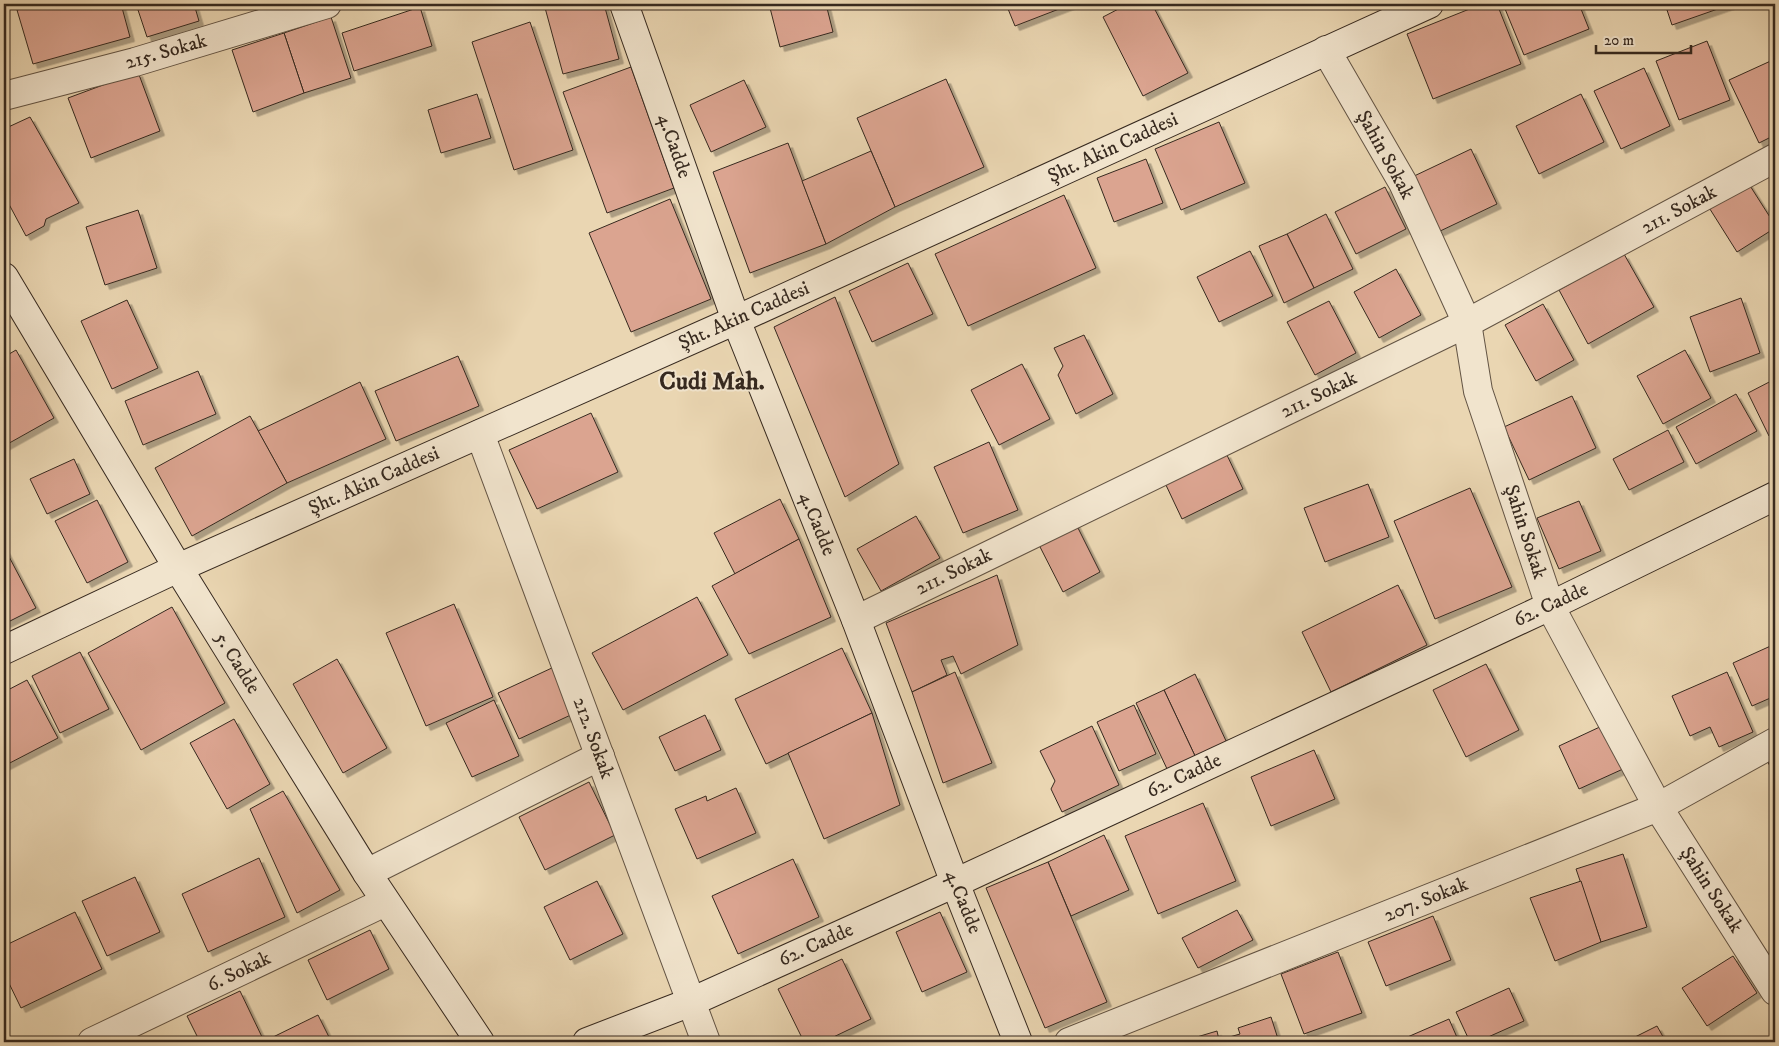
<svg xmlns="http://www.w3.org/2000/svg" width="1779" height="1046" font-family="'IM FELL DW Pica',serif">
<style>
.building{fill:#dba490;stroke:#36291f;filter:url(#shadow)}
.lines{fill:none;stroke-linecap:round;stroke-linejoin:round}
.street-casing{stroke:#635444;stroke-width:30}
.secondary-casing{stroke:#36291f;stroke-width:30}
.street{stroke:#f1e4cd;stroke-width:28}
.secondary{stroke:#f1e4cd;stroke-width:28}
.labels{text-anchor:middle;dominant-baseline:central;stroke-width:4;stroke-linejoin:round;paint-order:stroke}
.street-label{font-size:20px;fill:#36291f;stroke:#f1e4cd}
.district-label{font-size:25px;font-weight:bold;fill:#36291f;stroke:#f1e4cd}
</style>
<defs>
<filter id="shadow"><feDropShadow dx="4.5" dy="4.5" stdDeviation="0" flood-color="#0004"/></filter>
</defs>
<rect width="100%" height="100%" fill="#ead6b2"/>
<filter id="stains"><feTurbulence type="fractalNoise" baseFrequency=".004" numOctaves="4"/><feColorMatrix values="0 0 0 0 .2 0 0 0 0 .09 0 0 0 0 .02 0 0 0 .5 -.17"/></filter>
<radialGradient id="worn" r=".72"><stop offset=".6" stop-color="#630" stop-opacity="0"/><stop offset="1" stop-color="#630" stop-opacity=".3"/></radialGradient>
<g class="building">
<polygon points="40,4 121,4 130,37 33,64 17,10"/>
<polygon points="136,4 194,4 199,21 147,37"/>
<polygon points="544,4 604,4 619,59 563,74"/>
<polygon points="769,4 826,4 833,32 780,47"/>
<polygon points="1006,4 1072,4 1015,26"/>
<polygon points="1128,4 1152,4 1188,73 1143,96 1103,17"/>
<polygon points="1482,4 1497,4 1521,64 1433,99 1407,34"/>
<polygon points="1503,4 1579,4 1589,29 1524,55"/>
<polygon points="1665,4 1732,4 1672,25"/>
<polygon points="420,7 432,46 354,71 342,33"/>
<polygon points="331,17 351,78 304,93 284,33"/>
<polygon points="530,22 573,150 514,170 472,42"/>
<polygon points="284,33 304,93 253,112 232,50"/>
<polygon points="1707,41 1730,100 1679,120 1656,61"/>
<polygon points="1775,59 1775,135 1759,143 1729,80"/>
<polygon points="631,67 674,188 607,213 563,92"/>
<polygon points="1644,68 1670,126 1621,149 1594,91"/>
<polygon points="138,72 160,131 91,158 68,98"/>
<polygon points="946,79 984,167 895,207 857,118"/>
<polygon points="744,80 766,127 711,152 690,105"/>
<polygon points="477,94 491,138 441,153 428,110"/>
<polygon points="1581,94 1604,142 1539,174 1516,126"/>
<polygon points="30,117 79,203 46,219 44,226 26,236 4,195 4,129"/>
<polygon points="1219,122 1245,183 1181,210 1155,149"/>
<polygon points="788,143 826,244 750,273 713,172"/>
<polygon points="1471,149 1497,204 1436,233 1410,178"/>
<polygon points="871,151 895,207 826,244 802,181"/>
<polygon points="1146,159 1163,203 1114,222 1097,178"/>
<polygon points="1747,181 1775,225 1775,228 1737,252 1708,206"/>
<polygon points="1385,187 1406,229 1356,254 1335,212"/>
<polygon points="1064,195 1096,268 968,326 935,254"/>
<polygon points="670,199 711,299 631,332 589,233"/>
<polygon points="138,210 157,268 105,285 86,227"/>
<polygon points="1326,214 1353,269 1314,288 1287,234"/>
<polygon points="1287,234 1314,288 1284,303 1259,246"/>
<polygon points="1250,251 1273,296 1219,322 1197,277"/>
<polygon points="1624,254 1654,307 1588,344 1559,290"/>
<polygon points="908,263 933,314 872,342 849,291"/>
<polygon points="1396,269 1421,315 1379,338 1354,292"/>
<polygon points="835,297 899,464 845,497 774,327"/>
<polygon points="1741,298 1760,353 1710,372 1690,317"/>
<polygon points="127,300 158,368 112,389 81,321"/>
<polygon points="1329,301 1356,353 1315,375 1287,322"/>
<polygon points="1543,304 1574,360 1536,381 1505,325"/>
<polygon points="1084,335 1113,394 1076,414 1058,375 1063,366 1054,348"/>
<polygon points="16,350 54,418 4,446 4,357"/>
<polygon points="1685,350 1711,398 1663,424 1637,376"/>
<polygon points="458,356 479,406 396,441 375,391"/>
<polygon points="1022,364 1050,419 999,445 971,390"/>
<polygon points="198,371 216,414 143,445 125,401"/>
<polygon points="1775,379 1775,433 1769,436 1748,393"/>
<polygon points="360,382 386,439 287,483 258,431"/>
<polygon points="1736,394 1757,431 1696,464 1676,427"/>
<polygon points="1572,396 1596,448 1529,480 1504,427"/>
<polygon points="591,413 618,472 537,509 509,450"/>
<polygon points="250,416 287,483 192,536 155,468"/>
<polygon points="1668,430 1684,462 1629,490 1613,459"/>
<polygon points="989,442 1018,510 963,533 934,467"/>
<polygon points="1226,453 1243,489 1182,519 1165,483"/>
<polygon points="74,459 90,494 47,514 30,479"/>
<polygon points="1368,484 1389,537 1325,562 1304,508"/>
<polygon points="1470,488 1512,587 1435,619 1394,521"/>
<polygon points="780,499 799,539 735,574 714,533"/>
<polygon points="97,500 128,562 87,583 55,521"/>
<polygon points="1579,501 1601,551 1559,569 1537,518"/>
<polygon points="916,516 940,558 881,591 857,549"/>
<polygon points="1075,522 1100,572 1063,592 1037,541"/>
<polygon points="799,539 831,617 749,654 712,586"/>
<polygon points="4,549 5,549 36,608 4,624"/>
<polygon points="997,575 1018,645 961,674 953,656 941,660 947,675 912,692 886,623"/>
<polygon points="1398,585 1427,645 1331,692 1302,632"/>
<polygon points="697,597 728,655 623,710 592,653"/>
<polygon points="454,604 493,697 426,726 386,633"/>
<polygon points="172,607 225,703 141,750 88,653"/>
<polygon points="1775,644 1775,696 1752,706 1733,663"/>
<polygon points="842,648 872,713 766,764 735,699"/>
<polygon points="80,652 109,709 60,733 32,676"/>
<polygon points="337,659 387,748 343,773 293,684"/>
<polygon points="1486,664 1519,730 1466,757 1433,690"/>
<polygon points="554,667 575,713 519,739 498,693"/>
<polygon points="955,672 992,763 943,783 912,692"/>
<polygon points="1727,672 1753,732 1719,747 1710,727 1690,736 1672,696"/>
<polygon points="1195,674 1227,743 1196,758 1164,690"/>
<polygon points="27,680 58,738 4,766 4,692"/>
<polygon points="1164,690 1196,758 1168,771 1136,703"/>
<polygon points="494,700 519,756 472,777 446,723"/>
<polygon points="1134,705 1156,754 1119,771 1097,722"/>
<polygon points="872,713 900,805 824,839 788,753"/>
<polygon points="705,715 721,750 675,771 659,737"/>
<polygon points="234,719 270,784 227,809 190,743"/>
<polygon points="1604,725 1623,769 1579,789 1559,746"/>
<polygon points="1092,726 1119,785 1062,812 1051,789 1055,781 1040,751"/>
<polygon points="1314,750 1335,799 1271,826 1251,777"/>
<polygon points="1775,756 1775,777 1767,760"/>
<polygon points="589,782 615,835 545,870 519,817"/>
<polygon points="736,788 756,833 697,859 675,809 706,796 707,801"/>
<polygon points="283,791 340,890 297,913 250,809"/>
<polygon points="1203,803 1236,881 1158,914 1125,836"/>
<polygon points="1104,835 1129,890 1071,916 1048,862"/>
<polygon points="1623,854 1647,927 1601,942 1576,869"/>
<polygon points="259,858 285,917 208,952 182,894"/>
<polygon points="793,859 819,917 738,954 712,896"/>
<polygon points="1048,862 1107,1002 1045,1028 986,888"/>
<polygon points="135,877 160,932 107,956 82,901"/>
<polygon points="597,881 623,934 570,960 544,907"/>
<polygon points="1581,881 1601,942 1555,961 1530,898"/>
<polygon points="1237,910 1253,940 1198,968 1182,938"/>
<polygon points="75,912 102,969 21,1008 4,973 4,946"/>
<polygon points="940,912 967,972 922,992 896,932"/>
<polygon points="1433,916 1451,960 1386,986 1368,942"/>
<polygon points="370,930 389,969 327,1000 308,960"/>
<polygon points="1338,952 1362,1013 1304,1034 1281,974"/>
<polygon points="1733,956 1757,993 1707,1026 1682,988"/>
<polygon points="842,959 871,1019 823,1042 804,1042 778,989"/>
<polygon points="1509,988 1524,1021 1477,1042 1470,1042 1456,1012"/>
<polygon points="240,991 263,1039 257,1042 200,1042 187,1016"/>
<polygon points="318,1015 330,1039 322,1042 271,1042 269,1039"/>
<polygon points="1271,1017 1279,1042 1180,1042 1217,1031 1219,1040 1240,1034 1238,1028"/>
<polygon points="1449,1019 1459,1042 1396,1042"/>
<polygon points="1657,1026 1666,1042 1625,1042"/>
</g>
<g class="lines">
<g class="street-casing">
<g id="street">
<polyline points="1326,50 1403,183 1467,323 1478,391 1550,606 1658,807 1775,991"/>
<polyline points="4,96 135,62 327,4"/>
<polyline points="480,434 706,1042"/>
<polyline points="856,620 1467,323 1775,158"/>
<polyline points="367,873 600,756"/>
<polyline points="92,1042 385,902"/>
<polyline points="1069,1042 1658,807 1775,742"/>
</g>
</g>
<g class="secondary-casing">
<g id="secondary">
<polyline points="624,4 736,320 856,620 955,883 1018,1042"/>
<polyline points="4,277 178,568 367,873 480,1042"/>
<polyline points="4,650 178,568 736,320 1429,4"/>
<polyline points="587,1042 691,1002 955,883 1550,606 1775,496"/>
</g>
</g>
<use href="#street" class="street"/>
<use href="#secondary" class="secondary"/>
</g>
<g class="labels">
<g class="street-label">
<text transform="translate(166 52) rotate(-16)">215. Sokak</text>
<text transform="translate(674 146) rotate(71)">4.Cadde</text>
<text transform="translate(1113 148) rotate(-25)">Şht. Akin Caddesi</text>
<text transform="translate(1385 155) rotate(61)">Şahin Sokak</text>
<text transform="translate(1679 210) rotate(-28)">211. Sokak</text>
<text transform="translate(744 316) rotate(-24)">Şht. Akin Caddesi</text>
<text transform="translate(1319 395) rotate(-26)">211. Sokak</text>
<text transform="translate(374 481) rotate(-24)">Şht. Akin Caddesi</text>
<text transform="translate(817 524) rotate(68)">4.Cadde</text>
<text transform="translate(1525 532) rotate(72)">Şahin Sokak</text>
<text transform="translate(954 572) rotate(-26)">211. Sokak</text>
<text transform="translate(1551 605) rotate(-25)">62. Cadde</text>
<text transform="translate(237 663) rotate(58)">5. Cadde</text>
<text transform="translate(593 738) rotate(70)">212. Sokak</text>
<text transform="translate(1184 776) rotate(-25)">62. Cadde</text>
<text transform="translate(1711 890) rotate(57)">Şahin Sokak</text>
<text transform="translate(1426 900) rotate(-22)">207. Sokak</text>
<text transform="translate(963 902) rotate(68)">4.Cadde</text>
<text transform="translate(816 945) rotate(-24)">62. Cadde</text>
<text transform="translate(239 972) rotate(-26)">6. Sokak</text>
</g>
<g class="district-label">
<text x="712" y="381">Cudi Mah.</text>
</g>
</g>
<rect width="1779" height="1046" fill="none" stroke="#ead6b2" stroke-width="20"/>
<rect x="5" y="5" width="1769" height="1036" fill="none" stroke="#36291f" stroke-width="2.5"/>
<rect x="10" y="10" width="1759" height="1026" fill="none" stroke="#36291f"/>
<path d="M1596 45v8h95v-8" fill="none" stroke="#36291f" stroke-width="2.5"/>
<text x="1604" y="45" font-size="15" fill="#36291f" stroke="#f1e4cd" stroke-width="4" paint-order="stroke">20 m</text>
<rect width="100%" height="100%" filter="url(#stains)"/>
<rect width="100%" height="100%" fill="url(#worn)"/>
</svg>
